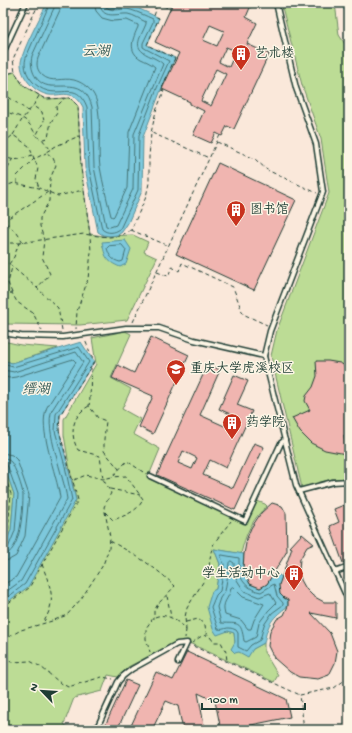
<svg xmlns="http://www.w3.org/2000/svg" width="352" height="733" font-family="'Gochi Hand','LXGW WenKai TC',sans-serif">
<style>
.green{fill:#bcdc95;stroke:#6e8c64}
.water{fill:#7dc8dc;stroke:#579099}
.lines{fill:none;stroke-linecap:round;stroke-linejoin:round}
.shore{stroke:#457577;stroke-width:1}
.river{stroke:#7dc8dc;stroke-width:12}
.building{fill:#f0b5b0;stroke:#1f3d34;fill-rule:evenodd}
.lane-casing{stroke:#1f3d34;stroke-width:7}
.path{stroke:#1f3d34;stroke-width:1;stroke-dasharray:4 3;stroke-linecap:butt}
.lane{stroke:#fcf5e5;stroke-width:4}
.labels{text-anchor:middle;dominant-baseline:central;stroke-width:3;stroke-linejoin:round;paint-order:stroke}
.poi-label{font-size:13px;fill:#1f3d34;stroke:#fcf5e5;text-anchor:start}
.water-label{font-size:14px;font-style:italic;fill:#325956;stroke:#fcf5e5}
</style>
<rect width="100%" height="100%" fill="#fae8da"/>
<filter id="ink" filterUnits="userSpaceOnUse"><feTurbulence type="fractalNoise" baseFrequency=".025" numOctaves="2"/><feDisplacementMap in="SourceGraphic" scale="8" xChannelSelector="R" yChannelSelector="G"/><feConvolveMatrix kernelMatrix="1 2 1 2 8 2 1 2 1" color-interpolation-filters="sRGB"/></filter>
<g filter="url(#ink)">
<g class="green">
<polygon points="281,3 335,3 339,35 349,50 349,478 332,479 302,488 271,356 277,330 329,193 321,139 302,85"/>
<polygon points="15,72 23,85 45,99 70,98 78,106 81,168 90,234 103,236 133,235 148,242 144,252 157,258 127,320 80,325 3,324 3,75"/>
<path d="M125 331 131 334 111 378 131 389 122 409 140 419 133 434 160 449 148 478 246 524 257 501 265 504 267 506C252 519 245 535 241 554L214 549 220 564 216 589 228 631 234 633 235 642 239 652 253 649 264 643V652L278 675 274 682 187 642H176L128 667 118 677 108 675 102 691 74 698 64 724 71 730H3V598L6 603 76 500 69 465 64 435V419L96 364 92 338Z"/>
<polygon points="3,341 21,345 58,348 12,363 3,360"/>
<polygon points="3,463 14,494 11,530 3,550"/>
</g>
<g class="water">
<path d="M47 3H103L115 7 131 5 159 18 147 45 175 58 161 90 143 137 142 191 128 223 122 232 118 235 110 236 103 235 98 232 85 168 83 107C80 102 77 96 70 95 63 93 56 96 49 95 35 93 20 77 21 62 23 48 40 18 47 3Z"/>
<path d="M125 240 131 249 126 264 120 267C106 261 105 257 102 242Z"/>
<polygon points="81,342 94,362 60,415 59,430 76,500 28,587 6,603 3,598 3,550 11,530 14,494 3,463 3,360 12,363"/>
<path d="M214 549 244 554 243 569 250 584 260 588 267 584 274 572 282 577C279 587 278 596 288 600V606C272 618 268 623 264 643L253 649 248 657 239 652 235 653 231 649 235 642 234 633 228 631 217 635 213 629 207 607 212 591 216 589 220 564Z"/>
</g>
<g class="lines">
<g class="shore">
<path d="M50 3 27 55C26 57 25 61 25 64 25 76 36 88 48 91 65 95 78 83 87 107L89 168 102 229C107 234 115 233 120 229L138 190 139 135 157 88 169 61 146 49 143 47V43L153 22V19C146 16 138 12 131 10 123 7 114 13 106 7L105 3"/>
<path d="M55 3 54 8 32 56C29 69 36 85 51 86 70 87 85 81 92 107L94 167 106 226 110 227 116 225 133 189 134 134 163 64C160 61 156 59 152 57 131 48 139 41 146 24V22C141 20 134 15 128 14 118 13 101 21 100 3"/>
<path d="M61 3 60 10 38 58C36 65 37 70 42 75 52 84 62 77 74 80 81 82 87 86 92 92 104 107 97 147 100 167 103 184 107 200 111 216L113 217 114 216 127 188 129 132 155 67C151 63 145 61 141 59 127 51 133 38 138 27V25L127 20 113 21 102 18 96 11 94 3"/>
<path d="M122 245 126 250 123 261 120 262C112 260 109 256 107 248L109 246Z"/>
<polyline points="3,364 13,367 79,347 89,362 56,414 55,431 65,466 72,500 25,584 8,597 3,596"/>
<path d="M3 370 14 372 76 352 83 362 52 410C44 429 64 476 67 499L21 581 7 591H3"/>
<path d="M3 376 9 378 16 377 73 359 76 362 47 407C37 428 57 474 60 498L16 577 3 585"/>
<polyline points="3,453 12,455 17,460 29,495 25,536 16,556 9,560 3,561"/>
<path d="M3 459C6 459 9 460 11 462 15 467 23 489 23 495 23 509 21 554 3 555"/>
<polyline points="3,464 6,464 8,467 18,495 15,531 8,548 3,550"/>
<path d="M222 555 239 558C239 561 239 564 239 568 239 581 249 590 261 592L274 584 277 596 283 603V605L272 613 264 625 260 640 251 645 246 651 238 647V633L236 630C226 625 225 631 218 629L211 607 216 595 220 591 223 574 224 564 221 557Z"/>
<path d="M231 561 234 563V570L237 580 244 591 259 597 270 593 276 603 268 611 259 623 256 637 246 642 244 641C241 620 238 624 221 623L217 607 220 598 225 591 228 574 229 563Z"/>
<path d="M233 587 243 597 264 604 254 620 251 629H248L241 620 225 615C221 600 229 601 231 588Z"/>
</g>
<polyline class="river" points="348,3 349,7"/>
</g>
<g class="building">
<path d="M173 3H252L246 17 257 23 247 44 269 54 234 129 227 126 222 136 216 133 211 143 193 135 204 111 190 104V102L162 89 179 53 155 42ZM210 25 224 31 217 46 203 40ZM226 47 236 51 229 67 219 62ZM216 69 226 74 211 106 201 101Z"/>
<polygon points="218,163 296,200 254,290 176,254"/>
<polygon points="151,337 189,355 153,434 139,427 153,396 112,378 118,365 134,373"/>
<polygon points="316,361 328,361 340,363 349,368 349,437 344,435 346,454 325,450 311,443 300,432 292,418 310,410 305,401 306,396 313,387 317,376"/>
<path d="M208 364 220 370 200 415 231 429 237 417 219 409 234 375 248 381 237 405 252 411 226 468 210 460 203 475 233 488 254 443 264 447 235 510 157 475ZM183 451 197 458 192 469 178 463Z"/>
<polygon points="272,503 282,506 286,513 287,551 267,584 260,588 250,584 243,569 244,554 247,538 251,528 261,513"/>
<polygon points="349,503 349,561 343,563 330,526 339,522 334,509"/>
<polygon points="302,534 314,544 307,547 300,559 299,570 301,580 306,589 313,596 324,602 336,602 336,618 311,613 330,633 337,651 335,663 329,675 318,679 299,677 290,672 274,658 268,646 270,631 277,619 284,615 288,606 288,600 284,598 280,594 279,585 292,548 290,547"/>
<polygon points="187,652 286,699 290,717 227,730 221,730 215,701 198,693 205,730 183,730 178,706 166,701 152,730 129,730 156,672 173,680"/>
<polygon points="126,680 138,685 117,730 103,730"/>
</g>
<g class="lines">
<g class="lane-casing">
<g id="lane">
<polyline points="276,3 296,88 316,144 323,192 270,331 264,356 296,485 349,602"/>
<polyline points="3,53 26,3"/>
<polyline points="3,333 21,336 63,337 126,328 159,328 194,340 264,356"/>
<polyline points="150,476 245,521 281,443 285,440"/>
<polyline points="299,491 333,482 349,481"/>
<polyline points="335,572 349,567"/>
<polyline points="96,730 118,682 123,676 132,669 177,644 187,643 178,662"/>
</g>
</g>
<g class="path">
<polyline points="39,3 13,59 15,72 23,85 45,99 70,98 78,106 81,168 90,235 109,237 120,236 131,230 146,197 149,183 149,157 151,133 156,111 164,91 161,90 175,58 147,45 159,18 154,16 156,10 155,3"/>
<polyline points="103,3 115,7 117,3"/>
<polyline points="157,3 170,9"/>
<polyline points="27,11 34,13"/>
<polyline points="3,72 6,74 14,72"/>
<polyline points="3,93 28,111"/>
<polyline points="39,96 33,106 42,112 44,121 36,136 42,139 50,149"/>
<path d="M3 111C21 117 28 117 36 136"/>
<polyline points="152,133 209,158"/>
<polyline points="13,135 23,118 33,106"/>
<polyline points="43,139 48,138 51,122 57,113 56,107 64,99"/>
<polyline points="3,141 6,141 13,135 29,146 38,168 36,179 39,188"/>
<polyline points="217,142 255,159 267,170 317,193"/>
<path d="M3 155C13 163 22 159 32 155"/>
<polyline points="3,181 6,171 12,160"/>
<polyline points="17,183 17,176 34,159 46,153"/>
<polyline points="3,187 14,183 39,188 58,196 83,190"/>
<polyline points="131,230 169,246"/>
<polyline points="23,242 17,233 4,221 48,192"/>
<polyline points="3,243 19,243 84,234 90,235 91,252 88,279 77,311 76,329"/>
<polyline points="3,262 9,264 37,288"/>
<polyline points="9,264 14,257 19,243"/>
<polyline points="157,272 168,276 172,267 179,271 182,263 233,287 243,314 267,325"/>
<polyline points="12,293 8,283 12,267"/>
<polyline points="3,294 12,293 17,302 33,313 42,331"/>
<polyline points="133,322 220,135"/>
<polyline points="62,330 58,308 37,288 50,274 42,257 44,240 40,226 40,218 49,201 50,179 56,165 53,158 46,152 56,146 79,136"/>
<path d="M91 368C90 381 91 393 89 406L98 418 106 421 104 439V451L119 469"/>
<polyline points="3,471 11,494 8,529 3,535"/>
<polyline points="74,480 86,475 103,479 112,477 127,461 146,474"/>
<polyline points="110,489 140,495"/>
<path d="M105 512 113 520C124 516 139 511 143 499L126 476 112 477"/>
<path d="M110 541C136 555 154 566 175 586L158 604 154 611V617L146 628V639L150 652"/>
<path d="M42 564C50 588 58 599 43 623"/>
<polyline points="167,596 171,617"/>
<polyline points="3,607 29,588 78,500 59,430 60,415 94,362 85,340"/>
<path d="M155 617C167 612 178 621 186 630L185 638"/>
<polyline points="186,622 198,619 205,625 206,632 214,642 221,642 226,652 227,661"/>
<polyline points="186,630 185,617 187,608 208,574 211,552 214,543 231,521"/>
<path d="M3 640 21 630 52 621 67 615 81 599 103 565 109 548 110 537 104 507 111 493 103 479 100 456 78 450C69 434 72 415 89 406"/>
<polyline points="192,643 200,637 207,635"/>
<polyline points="193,646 300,695"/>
<polyline points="3,660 12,662 30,661 41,667 59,682 68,687 102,677 113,679"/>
<polyline points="304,730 300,695 334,688 349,677"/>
</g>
<use href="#lane" class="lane"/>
</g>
</g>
<defs>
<g id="building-pin" transform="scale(1)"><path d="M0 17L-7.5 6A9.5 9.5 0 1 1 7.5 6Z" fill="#c8321e" stroke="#fcf5e5"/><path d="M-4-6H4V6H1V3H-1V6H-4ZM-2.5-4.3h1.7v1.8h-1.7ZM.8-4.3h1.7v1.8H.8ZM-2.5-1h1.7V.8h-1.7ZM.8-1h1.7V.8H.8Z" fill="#fff"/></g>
<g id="university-pin" transform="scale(1)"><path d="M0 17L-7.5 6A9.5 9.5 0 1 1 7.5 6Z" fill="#c8321e" stroke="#fcf5e5"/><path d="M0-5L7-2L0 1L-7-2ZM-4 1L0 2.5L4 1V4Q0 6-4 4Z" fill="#fff"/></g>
</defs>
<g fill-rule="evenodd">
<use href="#building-pin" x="241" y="54"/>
<use href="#building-pin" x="236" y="210"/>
<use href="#university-pin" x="176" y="369"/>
<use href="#building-pin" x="232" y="423"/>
<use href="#building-pin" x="294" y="574"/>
</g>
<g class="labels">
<g class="poi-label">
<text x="255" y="54">艺术楼</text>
<text x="250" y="210">图书馆</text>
<text x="190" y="369">重庆大学虎溪校区</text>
<text x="246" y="423">药学院</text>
<text x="280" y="574" text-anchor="end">学生活动中心</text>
</g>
<g class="water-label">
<text x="96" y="52">云湖</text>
<text x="36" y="390">缙湖</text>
</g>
</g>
<rect width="352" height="733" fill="none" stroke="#fcf5e5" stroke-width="16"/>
<rect x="8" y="8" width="336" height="717" fill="none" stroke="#1f3d34" stroke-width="1.5" filter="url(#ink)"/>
<g transform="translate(42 691) rotate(295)" stroke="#fcf5e5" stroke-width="3" paint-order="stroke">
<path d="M0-3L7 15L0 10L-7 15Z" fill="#1f3d34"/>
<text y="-6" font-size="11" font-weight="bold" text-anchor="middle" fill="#1f3d34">N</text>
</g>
<path d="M202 703v6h103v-6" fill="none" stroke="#1f3d34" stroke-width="2"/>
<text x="208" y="703" font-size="12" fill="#1f3d34" stroke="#fcf5e5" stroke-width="3" paint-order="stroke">100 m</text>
</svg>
